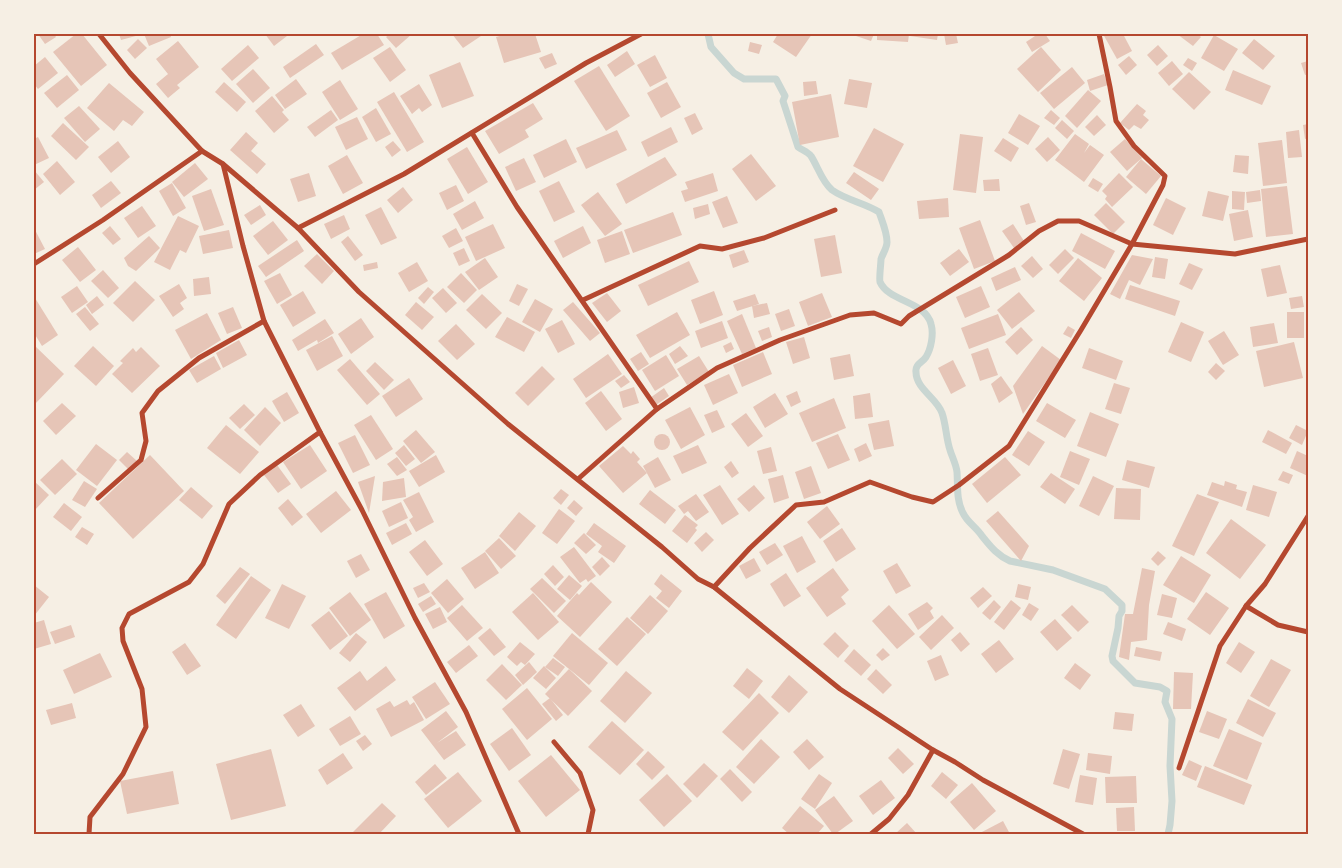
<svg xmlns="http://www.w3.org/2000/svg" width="1342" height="868" font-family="'Archivo Narrow',sans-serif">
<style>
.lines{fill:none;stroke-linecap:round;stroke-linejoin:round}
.stream{stroke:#c9d6d2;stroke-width:7}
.building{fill:#e6c5b7}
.minor{stroke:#b5482f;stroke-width:5}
.neatline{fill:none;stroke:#b5482f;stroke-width:2}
</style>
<rect width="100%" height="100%" fill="#f6efe4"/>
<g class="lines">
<path class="stream" d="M708 34 711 47 734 73 744 79H776L785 96 783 101 798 147C802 150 808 152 811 156 818 167 822 182 832 190 846 200 865 203 879 212 882 221 887 232 887 242 887 248 883 253 881 259 881 263 879 279 880 282 889 302 925 301 931 324 934 334 931 349 926 357 922 363 915 364 916 372 916 389 937 398 942 413 946 424 946 438 950 450 952 457 956 464 957 472 958 485 956 500 963 513 967 522 976 527 982 536 991 547 997 555 1010 561L1053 570 1105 589 1122 605V611L1119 616 1118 628 1112 656 1113 661 1135 683 1160 687 1167 691 1165 702 1172 719 1170 766 1172 801 1170 825 1168 834"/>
</g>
<g class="building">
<polygon points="38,34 54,34 56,37 45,44"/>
<polygon points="76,34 82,34 107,65 81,86 53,52"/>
<polygon points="119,34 143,34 121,40"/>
<polygon points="144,34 170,34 171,37 149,46"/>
<polygon points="265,34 286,34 287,36 274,46"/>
<polygon points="363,34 377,34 384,45 342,70 331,53"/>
<polygon points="390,34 412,34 396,48 386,37"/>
<polygon points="452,34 484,34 463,48"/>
<polygon points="507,34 535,34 541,52 504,63 496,37"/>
<polygon points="778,34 812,34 796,57 773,42"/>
<polygon points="850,34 874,34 871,41"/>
<polygon points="877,34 909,34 908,42 877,40"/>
<polygon points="911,34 938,34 937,40 910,36"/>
<polygon points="944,34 956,34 958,43 946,45"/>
<polygon points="1038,34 1045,34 1050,41 1032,52 1026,42"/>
<polygon points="1103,34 1123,34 1132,51 1117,59"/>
<polygon points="1177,34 1197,34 1201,37 1193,46"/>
<polygon points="1214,35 1238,49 1224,71 1201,58"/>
<polygon points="138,39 147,48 135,59 127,50"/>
<polygon points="1254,39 1275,56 1263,70 1242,53"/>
<polygon points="178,41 199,67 177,85 180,88 168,98 156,84 168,74 172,79 156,59"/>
<polygon points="750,42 762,45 759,54 748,51"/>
<polygon points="316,44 324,55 290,78 283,67"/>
<polygon points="248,45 259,58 232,81 221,69"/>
<polygon points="1158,45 1168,56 1157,66 1147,55"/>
<polygon points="390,47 406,70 390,82 373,58"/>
<polygon points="1041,47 1061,70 1038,92 1017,69"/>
<polygon points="627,51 635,64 615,77 607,65"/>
<polygon points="552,53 557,64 545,69 539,58"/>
<polygon points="655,55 667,78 650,87 637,65"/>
<polygon points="1129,56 1137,65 1126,75 1118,65"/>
<polygon points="45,57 58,73 38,89 34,84 34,66"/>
<polygon points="1188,58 1197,63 1192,71 1183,65"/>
<polygon points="1172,61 1183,74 1169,86 1158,73"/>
<polygon points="1308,61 1308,74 1305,75 1301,63"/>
<polygon points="460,62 474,96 442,108 429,75"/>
<polygon points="599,66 630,116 606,131 574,81"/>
<polygon points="1072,67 1085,83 1054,109 1040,93"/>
<polygon points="253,69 270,88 253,103 236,84"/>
<polygon points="1233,70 1271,86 1262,105 1225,90"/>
<polygon points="1189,72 1211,92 1194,110 1172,89"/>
<polygon points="1104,74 1108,85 1090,91 1087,80"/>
<polygon points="67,75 79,90 57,108 44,93"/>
<polygon points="296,79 307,94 285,109 275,95"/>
<polygon points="849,79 872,83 867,108 844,104"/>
<polygon points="340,80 358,109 340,120 322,92"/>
<polygon points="816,81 818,94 804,96 803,82"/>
<polygon points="224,82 246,102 237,112 215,92"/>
<polygon points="667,82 681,107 661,118 647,93"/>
<polygon points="109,83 144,112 132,126 123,120 114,131 87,108"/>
<polygon points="419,84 432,105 422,112 419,108 412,114 400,96"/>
<polygon points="1088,90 1101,101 1077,128 1065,116"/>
<polygon points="394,92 424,142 407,152 377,102"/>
<polygon points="831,94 839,137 800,145 792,102"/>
<polygon points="272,96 284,110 282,112 289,120 274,133 255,111"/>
<polygon points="533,103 543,119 525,130 529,137 499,154 485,131"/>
<polygon points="1137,104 1146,111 1143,115 1149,120 1141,129 1134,125 1129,130 1120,123"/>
<polygon points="79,106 100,129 85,142 64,118"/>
<polygon points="376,108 391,134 376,142 362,117"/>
<polygon points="331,110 338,120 315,137 307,127"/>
<polygon points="1051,110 1060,118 1054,125 1044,118"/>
<polygon points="695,113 703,129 692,135 684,118"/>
<polygon points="1019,114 1040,126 1028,145 1008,133"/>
<polygon points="1097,115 1106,125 1094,136 1085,127"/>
<polygon points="357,117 368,139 346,150 335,127"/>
<polygon points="1062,120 1074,131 1067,139 1055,128"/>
<polygon points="63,123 89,147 76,160 51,136"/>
<polygon points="1308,124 1308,138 1305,139 1303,125"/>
<polygon points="671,127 678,142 648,157 641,142"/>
<polygon points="874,128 904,144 883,182 853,166"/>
<polygon points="617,130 627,150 586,169 576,148"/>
<polygon points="1299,130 1302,157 1288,158 1286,132"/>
<polygon points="246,132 258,143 251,151 266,164 257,174 230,150"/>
<polygon points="960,134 983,137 976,193 953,190"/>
<polygon points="1075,134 1089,144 1084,153 1090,145 1104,155 1084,182 1055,160"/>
<polygon points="38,137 49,158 34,165 34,139"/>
<polygon points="1048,137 1060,150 1047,162 1035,149"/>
<polygon points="1003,138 1019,148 1011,162 994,151"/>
<polygon points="566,139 577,162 544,178 533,155"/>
<polygon points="1125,139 1142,158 1127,171 1110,152"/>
<polygon points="1282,140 1287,183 1263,186 1258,143"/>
<polygon points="118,141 130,157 111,173 98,157"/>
<polygon points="393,141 401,150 392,157 385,147"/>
<polygon points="467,147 488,182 468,194 447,159"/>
<polygon points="751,154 776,186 756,201 732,169"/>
<polygon points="347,155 363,183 343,194 328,166"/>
<polygon points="1235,155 1249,156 1248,174 1233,172"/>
<polygon points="665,157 677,175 626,204 616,184"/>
<polygon points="524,158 536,182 516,191 505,167"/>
<polygon points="1141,159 1161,176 1146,194 1126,177"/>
<polygon points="57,161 75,182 60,195 43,174"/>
<polygon points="195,163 208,179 184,197 172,182"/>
<polygon points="34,170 44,182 34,190"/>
<polygon points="854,172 879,189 871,200 846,183"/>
<polygon points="309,173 316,196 298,202 290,179"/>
<polygon points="713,173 718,191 685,202 681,191 688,189 685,182"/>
<polygon points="1119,173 1133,187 1112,207 1105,199 1107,196 1102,191"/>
<polygon points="1093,178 1103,184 1098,192 1088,186"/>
<polygon points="999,179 1000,191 984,191 983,180"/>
<polygon points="111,181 121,193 101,208 92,195"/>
<polygon points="559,181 575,212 554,222 539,191"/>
<polygon points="172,183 186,208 173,216 159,191"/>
<polygon points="456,185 464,201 447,210 439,193"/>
<polygon points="1287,186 1293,234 1266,237 1261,189"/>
<polygon points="403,187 413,200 398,213 387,200"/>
<polygon points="211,189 224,225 204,231 192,196"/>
<polygon points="1260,190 1261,201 1247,203 1246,192"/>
<polygon points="1208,191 1229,196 1223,221 1202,216"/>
<polygon points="1232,191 1245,192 1244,210 1232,209"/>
<polygon points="598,192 622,224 605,236 581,205"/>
<polygon points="727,196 738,223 723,228 712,202"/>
<polygon points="948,198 949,217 919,219 917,201"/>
<polygon points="1166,198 1186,208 1173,235 1153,225"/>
<polygon points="475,201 484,218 462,230 453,214"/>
<polygon points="1029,203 1036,222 1026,225 1020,206"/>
<polygon points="1106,203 1125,222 1113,234 1094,215"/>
<polygon points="708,204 710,214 695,219 693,208"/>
<polygon points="260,205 266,215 251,225 244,215"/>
<polygon points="142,206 156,226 138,238 124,218"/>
<polygon points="381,207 397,238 381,245 365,215"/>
<polygon points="1248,210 1253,237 1234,241 1229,214"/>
<polygon points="673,212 682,235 633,253 624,230"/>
<polygon points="344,215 350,229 331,239 324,224"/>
<polygon points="178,216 199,226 186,253 180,250 170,270 154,262"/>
<polygon points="980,220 995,261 974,269 959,228"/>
<polygon points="273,221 288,240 268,255 253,236"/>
<polygon points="493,224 505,248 476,261 465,237"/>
<polygon points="1013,224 1024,241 1014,248 1002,231"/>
<polygon points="110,226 121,239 113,245 102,233"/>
<polygon points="583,226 591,243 563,258 554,241"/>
<polygon points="34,228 45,249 34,254"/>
<polygon points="456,228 463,241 449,248 442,236"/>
<polygon points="229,230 233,248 203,254 199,236"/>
<polygon points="622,231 630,254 605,263 597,240"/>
<polygon points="1081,233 1115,251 1105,269 1072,251"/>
<polygon points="835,235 842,273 821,277 814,239"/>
<polygon points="149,236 160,248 136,271 128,266 124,258"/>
<polygon points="348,236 363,255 355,261 341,242"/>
<polygon points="297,240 304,251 266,277 258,266"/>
<polygon points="78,247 96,270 80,282 62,260"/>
<polygon points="464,248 470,261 459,266 453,253"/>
<polygon points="959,249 969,262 950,276 940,263"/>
<polygon points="1065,249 1074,258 1058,274 1049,265"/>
<polygon points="744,250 749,262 733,268 729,255"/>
<polygon points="317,254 334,271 322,284 304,266"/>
<polygon points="1132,255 1153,259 1140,285 1129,280 1120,299 1110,294"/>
<polygon points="1032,256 1043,269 1033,278 1021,266"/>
<polygon points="1155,257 1168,259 1165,279 1152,277"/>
<polygon points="485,258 498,277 479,290 465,272"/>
<polygon points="1078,258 1102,278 1084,301 1059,281"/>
<polygon points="689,261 699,282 648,306 638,285"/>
<polygon points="377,262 378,268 364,271 363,265"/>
<polygon points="417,262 428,281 409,292 398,273"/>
<polygon points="1189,263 1203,269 1192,290 1179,284"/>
<polygon points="1280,265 1287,293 1267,297 1261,269"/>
<polygon points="1015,267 1021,280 996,291 991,278"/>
<polygon points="103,270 119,288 108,298 91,281"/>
<polygon points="280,273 292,295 277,304 264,281"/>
<polygon points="461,273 477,290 464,303 447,287"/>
<polygon points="209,277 211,294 194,296 193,279"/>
<polygon points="135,281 155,300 133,322 113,303"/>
<polygon points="179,284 187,298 180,303 184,309 173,317 159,296"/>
<polygon points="517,284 528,289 519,306 509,301"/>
<polygon points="1130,285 1180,301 1175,316 1125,299"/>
<polygon points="77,286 88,302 72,313 61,297"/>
<polygon points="981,286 990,307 965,318 956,297"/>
<polygon points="428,287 434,292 424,304 418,298"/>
<polygon points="443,288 457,303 446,313 432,298"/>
<polygon points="303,291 316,313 293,327 280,305"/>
<polygon points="714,291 723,315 700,324 691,300"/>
<polygon points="1019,292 1035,311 1012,329 997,310"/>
<polygon points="607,293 621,311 607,322 592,303"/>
<polygon points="822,293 832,317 808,326 799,302"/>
<polygon points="482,294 502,313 486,329 466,310"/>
<polygon points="755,294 759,304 737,311 733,301"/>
<polygon points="97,296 104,305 92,314 86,305"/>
<polygon points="1302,296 1304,307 1291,309 1289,298"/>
<polygon points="35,298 58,335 42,346 34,333 34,299"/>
<polygon points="535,299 553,309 540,332 522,322"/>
<polygon points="416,302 434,317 422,330 405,315"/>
<polygon points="573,302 600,333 590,341 563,310"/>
<polygon points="767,303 770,314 754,318 752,306"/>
<polygon points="85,307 99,324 90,331 76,314"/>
<polygon points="233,307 242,328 227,334 218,313"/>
<polygon points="789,309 795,326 781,331 775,314"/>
<polygon points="677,312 690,335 650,358 636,335"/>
<rect x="1287" y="312" width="17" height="26"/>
<polygon points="207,313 221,340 191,359 175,330"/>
<polygon points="742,314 756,348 742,354 727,321"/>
<polygon points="998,314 1006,335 969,349 961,328"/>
<polygon points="507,317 535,332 524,352 495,337"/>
<polygon points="361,318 374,337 351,354 338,334"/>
<polygon points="325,319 334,333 318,343 317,340 298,351 292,340"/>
<polygon points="562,320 575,344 558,353 545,329"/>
<polygon points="722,321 728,338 701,348 695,331"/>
<polygon points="1181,322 1204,332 1191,362 1168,352"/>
<polygon points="1274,323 1278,343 1253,347 1250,327"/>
<polygon points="456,324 475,344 457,360 438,341"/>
<polygon points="1068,326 1075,330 1071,338 1063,334"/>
<polygon points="769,327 772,337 762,341 758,331"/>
<polygon points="1021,327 1033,340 1017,355 1005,342"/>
<polygon points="1224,331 1239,355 1223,365 1208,341"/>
<polygon points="332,336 343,356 317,371 306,350"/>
<polygon points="804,337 810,358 793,364 786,342"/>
<polygon points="239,340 247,355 223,368 216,353"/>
<polygon points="731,342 734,349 726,353 723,346"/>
<polygon points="1294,342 1303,378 1264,387 1256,351"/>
<polygon points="35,346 64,374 34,405 34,348"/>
<polygon points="93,346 114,366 96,386 74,366"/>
<polygon points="680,346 688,356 675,364 669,354"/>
<polygon points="1042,346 1061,360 1023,414 1013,386"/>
<polygon points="141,347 160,366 132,393 112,374 123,363 120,361 133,348 136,352"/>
<polygon points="988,348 998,375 980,381 971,354"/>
<polygon points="1089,348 1123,361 1116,380 1082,368"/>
<polygon points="641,352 649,364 638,371 630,359"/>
<polygon points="763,352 772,374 742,387 733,365"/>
<polygon points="608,354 622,374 586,398 573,379"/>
<polygon points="850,354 854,376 834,380 830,358"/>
<polygon points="666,355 679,376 655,391 642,370"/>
<polygon points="214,356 221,369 197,383 189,370"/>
<polygon points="699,356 709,372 687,385 677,369"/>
<polygon points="350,359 380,394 367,405 337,370"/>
<polygon points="953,360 966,386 951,394 938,368"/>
<polygon points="375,362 394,380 384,390 366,371"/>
<polygon points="1216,363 1225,371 1216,380 1208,372"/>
<polygon points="542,366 555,379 528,406 515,393"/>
<polygon points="729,374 738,393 713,405 704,385"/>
<polygon points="624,375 630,382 621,388 615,381"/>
<polygon points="1001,376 1013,393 999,403 991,384"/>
<polygon points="409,378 423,399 396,417 382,396"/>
<polygon points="1114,383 1130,388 1121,414 1105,409"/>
<polygon points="634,387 639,403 623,408 619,392"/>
<polygon points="664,388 669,396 656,405 650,398"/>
<polygon points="601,391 622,419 606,431 585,403"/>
<polygon points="797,391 801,402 791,407 786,396"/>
<polygon points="287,392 299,413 284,422 272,401"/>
<polygon points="775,393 788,414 765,428 753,407"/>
<polygon points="870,393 873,417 855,419 853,396"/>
<polygon points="834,398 846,428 812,442 799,413"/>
<polygon points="62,403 76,416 56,435 43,421"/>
<polygon points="1047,403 1076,420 1065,438 1036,421"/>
<polygon points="244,404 255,415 240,429 229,418"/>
<polygon points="265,407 281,423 260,446 244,430"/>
<polygon points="690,407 705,435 681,449 665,420"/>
<polygon points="717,410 725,427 712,433 704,415"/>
<polygon points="1090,412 1119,424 1106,457 1077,446"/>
<polygon points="746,413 763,436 748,447 731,424"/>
<polygon points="371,415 393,449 376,460 354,425"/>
<polygon points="889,420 894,446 874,450 868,424"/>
<polygon points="226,425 259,452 240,474 207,448"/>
<polygon points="1296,425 1308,431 1302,445 1289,438"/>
<polygon points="416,430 435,452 421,463 403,441"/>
<polygon points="1268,430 1292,443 1286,454 1262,442"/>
<polygon points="1028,431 1045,442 1029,466 1012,455"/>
<circle cx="662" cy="442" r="8"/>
<polygon points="838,434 850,460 828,469 816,443"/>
<polygon points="355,435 370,465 353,473 338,443"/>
<polygon points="866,443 872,456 859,462 854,449"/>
<polygon points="96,444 117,460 97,486 76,470"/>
<polygon points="310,445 327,471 301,489 283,462"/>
<polygon points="404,445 415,459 406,466 395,453"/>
<polygon points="698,445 707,463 682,474 673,456"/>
<polygon points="623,446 631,454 633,451 640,459 637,462 647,473 623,493 599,466"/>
<polygon points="771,447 777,471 763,474 757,451"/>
<polygon points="1070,451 1090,459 1079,485 1060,477"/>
<polygon points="1297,451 1308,456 1308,476 1290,468"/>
<polygon points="127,452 137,461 128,469 119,460"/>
<polygon points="150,455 184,491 133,539 99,503"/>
<polygon points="436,455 445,472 419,487 409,471"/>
<polygon points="397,457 407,470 397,476 387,464"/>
<polygon points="658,457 671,480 655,488 643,466"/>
<polygon points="1005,457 1021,475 987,503 972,484"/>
<polygon points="62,459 77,474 55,495 40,480"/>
<polygon points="1127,460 1155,467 1149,488 1122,480"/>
<polygon points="731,461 739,473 732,478 724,467"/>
<polygon points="277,465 291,484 278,493 264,475"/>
<polygon points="811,466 821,493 804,499 795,472"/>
<polygon points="1283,471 1293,475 1289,484 1278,480"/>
<polygon points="1051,473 1075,489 1065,504 1040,487"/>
<polygon points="783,475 789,498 774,503 768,479"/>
<polygon points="375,476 369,513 358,482"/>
<polygon points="1093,476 1114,486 1099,516 1079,506"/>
<polygon points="404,478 406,497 382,501 383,482"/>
<polygon points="34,481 49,495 34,511"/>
<polygon points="84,481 97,489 85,507 72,500"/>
<polygon points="1225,481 1237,485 1236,489 1247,492 1242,507 1207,495 1212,482 1224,486"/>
<polygon points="720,485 739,514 722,525 703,495"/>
<polygon points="754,485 765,498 749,512 737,499"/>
<polygon points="1253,485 1277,492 1269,517 1246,510"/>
<polygon points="191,487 213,506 202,519 179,500"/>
<polygon points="1116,488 1141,489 1140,520 1114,519"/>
<polygon points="561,489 569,495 561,505 553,498"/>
<polygon points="650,490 676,510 665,524 639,504"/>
<polygon points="336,491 351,510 321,533 306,514"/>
<polygon points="419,492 434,522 416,532 409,520 413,517 403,500"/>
<polygon points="696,494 709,512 696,521 688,511 684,514 678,506"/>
<polygon points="1197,494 1219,502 1194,556 1172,546"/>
<polygon points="288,499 303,517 292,526 278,508"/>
<polygon points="574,500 583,508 576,516 567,508"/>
<polygon points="401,502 408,518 389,527 382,511"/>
<polygon points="64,503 82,517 71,531 53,517"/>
<polygon points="827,506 840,524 820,539 807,522"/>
<polygon points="559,509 575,521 557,544 542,533"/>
<polygon points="998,511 1029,546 1021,561 986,521"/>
<polygon points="519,512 536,526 515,551 499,536"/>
<polygon points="685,515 698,525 695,528 697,530 687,543 672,531"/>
<polygon points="1231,519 1266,545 1240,579 1206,553"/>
<polygon points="406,523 412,534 392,545 386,533"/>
<polygon points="594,523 626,546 614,563 598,552 602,546 586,534"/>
<polygon points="82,527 94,534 87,545 75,537"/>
<polygon points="842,528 856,549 836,562 823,541"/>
<polygon points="706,532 714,540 702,552 694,543"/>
<polygon points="584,533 596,545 586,554 574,543"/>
<polygon points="802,536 816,562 797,573 783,546"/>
<polygon points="499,538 516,556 501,569 485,551"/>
<polygon points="425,540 443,564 427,576 409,552"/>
<polygon points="775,543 783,555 767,565 759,552"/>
<polygon points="574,547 596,576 588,582 586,579 580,583 560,557"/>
<polygon points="1158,551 1166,558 1158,566 1151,559"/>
<polygon points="485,552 499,573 475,589 461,568"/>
<polygon points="361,554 370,570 356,578 347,561"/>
<polygon points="1181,556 1211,575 1194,603 1163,585"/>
<polygon points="602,557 610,566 600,576 592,567"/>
<polygon points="754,558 761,571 746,579 739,566"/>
<polygon points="897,563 911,586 896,594 883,571"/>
<polygon points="553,565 564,577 555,586 544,574"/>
<polygon points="240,567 250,574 225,604 216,596"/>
<polygon points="833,568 849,590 841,597 846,604 827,617 806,588"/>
<polygon points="1142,568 1155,571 1149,605 1147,640 1131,642 1129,660 1119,657 1125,614 1133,614"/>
<polygon points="786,573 801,596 784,607 770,584"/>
<polygon points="661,574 682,591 669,608 656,598 662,591 654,584"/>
<polygon points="569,575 582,586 570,600 557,589"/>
<polygon points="251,576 271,590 236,639 216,625"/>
<polygon points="542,578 566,601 554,613 530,589"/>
<polygon points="447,579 464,599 448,613 431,593"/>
<polygon points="591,582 612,602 580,637 557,616 577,593 579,595"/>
<polygon points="424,583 430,592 418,598 413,588"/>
<polygon points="282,584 306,596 289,629 265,618"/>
<polygon points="1018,584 1031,587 1028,600 1015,597"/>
<polygon points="34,585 49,597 34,616"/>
<polygon points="983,587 992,596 978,608 970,598"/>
<polygon points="350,592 371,620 350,636 329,608"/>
<polygon points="386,592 405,626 384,639 364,604"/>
<polygon points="1206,592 1229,608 1210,635 1187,619"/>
<polygon points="533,593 559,622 538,640 512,612"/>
<polygon points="1162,594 1177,598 1172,618 1157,615"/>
<polygon points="650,595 668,611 648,634 630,618"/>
<polygon points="431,596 436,604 423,612 418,604"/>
<polygon points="994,600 1001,607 990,620 982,613"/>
<polygon points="1011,600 1021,608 1004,630 994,622"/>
<polygon points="927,602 933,608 930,611 934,618 918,630 908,614"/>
<polygon points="1029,603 1039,609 1031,621 1022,615"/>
<polygon points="462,605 483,628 467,641 447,618"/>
<polygon points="889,605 915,634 897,649 872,621"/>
<polygon points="1072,605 1089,622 1078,632 1061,615"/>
<polygon points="440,607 447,622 433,629 425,614"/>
<polygon points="329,611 348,636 330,650 311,625"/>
<polygon points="942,615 954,628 931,650 919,637"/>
<polygon points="627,617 646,634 617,666 598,649"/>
<polygon points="1055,619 1072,638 1057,651 1040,632"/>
<polygon points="44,620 51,644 34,649 34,623"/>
<polygon points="1168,622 1186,629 1182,641 1163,634"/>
<polygon points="71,625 75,637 55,644 50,632"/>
<polygon points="490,628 506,647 494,656 478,638"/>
<polygon points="835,632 849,646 838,658 823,644"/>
<polygon points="960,632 970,644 961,652 951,640"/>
<polygon points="356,633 367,642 350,662 339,653"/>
<polygon points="572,633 608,663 589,685 553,656"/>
<polygon points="999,640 1014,659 996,673 981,654"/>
<polygon points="520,642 535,654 525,665 521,662 517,666 507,657"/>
<polygon points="1239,642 1255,652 1241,673 1226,663"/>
<polygon points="185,643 201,666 187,675 172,652"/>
<polygon points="469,645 478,656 456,673 447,662"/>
<polygon points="1136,647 1162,652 1160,661 1134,656"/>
<polygon points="883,648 890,655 882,661 876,655"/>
<polygon points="854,649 871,665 861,676 844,661"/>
<polygon points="100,653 112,677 74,694 63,670"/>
<polygon points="941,655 949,675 935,681 927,661"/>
<polygon points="553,658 565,667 558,676 545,667"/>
<polygon points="1271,659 1291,670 1269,707 1250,696"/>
<polygon points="529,662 537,672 523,685 515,675"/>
<polygon points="1075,663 1091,675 1080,690 1064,678"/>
<polygon points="502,664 522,685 506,700 486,680"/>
<polygon points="386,666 396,680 355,711 337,688 360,671 367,681"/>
<polygon points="544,666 556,678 546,689 533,678"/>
<polygon points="747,668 763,681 749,699 733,686"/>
<polygon points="569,669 592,691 568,716 545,694"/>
<polygon points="876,669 892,685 883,694 867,679"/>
<polygon points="626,671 652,693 625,723 600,701"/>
<polygon points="1174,672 1193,673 1191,709 1173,709"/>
<polygon points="789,675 808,692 789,713 771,697"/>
<polygon points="435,682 450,704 426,719 412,697"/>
<polygon points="527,688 552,719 527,740 502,709"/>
<polygon points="759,693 779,713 743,751 722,732"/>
<polygon points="550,698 563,715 556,721 542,704"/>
<polygon points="1248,699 1276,713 1263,737 1236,723"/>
<polygon points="407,700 410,705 414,702 424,720 391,737 376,709 390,701 394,707"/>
<polygon points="72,703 76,718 51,725 46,710"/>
<polygon points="301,704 315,726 298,737 283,715"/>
<polygon points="446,711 458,727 437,743 456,731 466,745 444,760 421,730"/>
<polygon points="1207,711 1227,719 1219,739 1199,732"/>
<polygon points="1115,712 1134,714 1132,731 1113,729"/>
<polygon points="350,716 361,734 340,746 329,729"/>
<polygon points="612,721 644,750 620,775 588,747"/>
<polygon points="512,728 531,755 509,771 490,744"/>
<polygon points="1229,729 1262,743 1247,780 1213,766"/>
<polygon points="365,735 372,744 363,751 356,741"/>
<polygon points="761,739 780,757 754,784 736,767"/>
<polygon points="807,739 824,757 809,770 793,752"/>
<polygon points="898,748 914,764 903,774 888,758"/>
<polygon points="271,749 286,806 231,820 216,764"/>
<polygon points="1063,749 1080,754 1069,789 1053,784"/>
<polygon points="648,751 665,767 652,780 636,764"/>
<polygon points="343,753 353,768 327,785 318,770"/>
<polygon points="1088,753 1112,756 1110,774 1086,770"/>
<polygon points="551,755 580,790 546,817 518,781"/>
<polygon points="1189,760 1202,766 1196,781 1182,775"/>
<polygon points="704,763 718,776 697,798 683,784"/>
<polygon points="435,764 447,778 426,795 415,782"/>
<polygon points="1205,766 1252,785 1244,805 1197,787"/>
<polygon points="730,769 752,792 742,802 720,779"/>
<polygon points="173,771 179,804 127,814 120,781"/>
<polygon points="458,772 482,801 448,828 424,799"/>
<polygon points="942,772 958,785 946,799 931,786"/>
<polygon points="667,774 692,801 664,827 639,800"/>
<polygon points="819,774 832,783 815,809 801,799"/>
<polygon points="1080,775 1097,778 1093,805 1075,802"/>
<polygon points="1136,776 1137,803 1106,803 1105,777"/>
<polygon points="881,780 895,798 873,815 859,796"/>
<polygon points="972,783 996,811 974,830 950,802"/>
<polygon points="834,796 853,821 835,834 833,834 815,810"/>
<polygon points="382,803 396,816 379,834 351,834"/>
<polygon points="800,806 824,826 817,834 789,834 782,828"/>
<polygon points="1134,807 1135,831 1117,831 1116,808"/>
<polygon points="1003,821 1010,834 981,834 980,833"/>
<polygon points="907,823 917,834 895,834"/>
</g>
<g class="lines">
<g class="minor">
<polyline points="99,34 130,73 202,151 223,164 298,228 359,292 508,424 662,547 698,579 714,587 840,689 933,750 955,762 983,780 1083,834"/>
<polyline points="472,133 517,207 657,409"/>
<polyline points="223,164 243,246 264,321 320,432 362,510 415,618 466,712 519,834"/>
<polyline points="298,228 404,174 586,63 641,34"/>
<polyline points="34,264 103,220 202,151"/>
<polyline points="583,300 700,246 722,249 764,238 835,210"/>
<polyline points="578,479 657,409 717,368 780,340 850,315 874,313 901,324 909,316 1009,255 1039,231 1058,221 1079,221 1132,244 1235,254 1308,239"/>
<polyline points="98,498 141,460 146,441 142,413 158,391 199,358 264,321"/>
<polyline points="714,587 750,548 796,505 824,502 870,482 912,497 933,502 959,485 1009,446 1081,330 1132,244 1163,185 1165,176 1134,146 1116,121 1110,87 1099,34"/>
<polyline points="1246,606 1278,625 1308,632"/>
<polyline points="554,742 580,773 593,810 588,834"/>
<polyline points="1179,768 1220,646 1246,606 1265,584 1308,516"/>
<polyline points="89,834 90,817 123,774 146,727 142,689 123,641 122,628 129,614 189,582 203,564 229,504 260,475 320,432"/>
<polyline points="871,834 889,819 908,795 933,750"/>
</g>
</g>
<rect width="1342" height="868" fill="none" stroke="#f6efe4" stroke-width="70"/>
<rect x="35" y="35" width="1272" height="798" class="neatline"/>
</svg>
